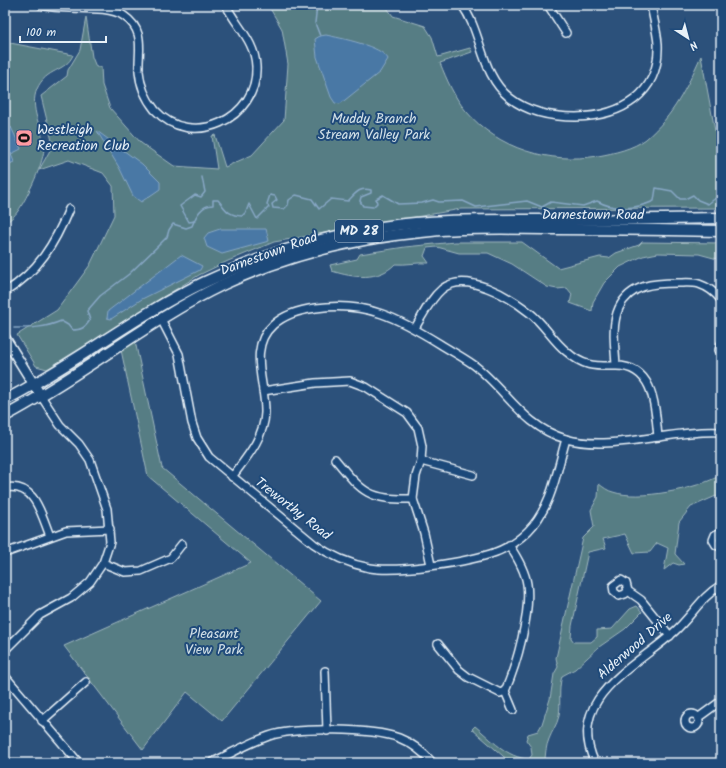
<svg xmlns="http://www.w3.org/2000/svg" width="726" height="768" font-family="Kalam,sans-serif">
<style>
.green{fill:#567d84;stroke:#9fb7be}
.water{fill:#4878a5;stroke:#88a8c6}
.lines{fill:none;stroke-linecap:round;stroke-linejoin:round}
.stream{stroke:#88a8c6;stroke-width:1.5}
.street-casing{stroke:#e8f1f8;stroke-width:10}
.secondary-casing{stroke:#e8f1f8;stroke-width:12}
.primary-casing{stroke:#e8f1f8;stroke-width:13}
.street{stroke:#1f4a7a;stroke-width:7}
.secondary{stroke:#1f4a7a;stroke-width:9}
.primary{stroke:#1f4a7a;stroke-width:10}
.labels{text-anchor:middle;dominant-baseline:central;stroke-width:4;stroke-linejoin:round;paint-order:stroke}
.shield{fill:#1f4a7a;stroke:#acbfd2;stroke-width:1}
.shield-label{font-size:13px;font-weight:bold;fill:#e8f1f8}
.park-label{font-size:14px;fill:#d2e0e7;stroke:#1f4a7a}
.poi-label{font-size:14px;fill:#e8f1f8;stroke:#1f4a7a;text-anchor:start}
.street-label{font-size:14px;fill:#e8f1f8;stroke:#1f4a7a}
</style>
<rect width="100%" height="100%" fill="#2c517b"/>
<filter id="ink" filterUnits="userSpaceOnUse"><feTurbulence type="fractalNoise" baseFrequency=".025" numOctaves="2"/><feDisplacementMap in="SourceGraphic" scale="8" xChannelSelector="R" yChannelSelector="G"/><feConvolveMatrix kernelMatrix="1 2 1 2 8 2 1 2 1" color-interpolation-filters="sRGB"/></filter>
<g filter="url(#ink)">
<g class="green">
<path d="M268 5H385L393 16 425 26 432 37 438 57 470 48 472 52 440 63C447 80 454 97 466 111 498 149 549 164 598 156 614 153 633 149 646 139 674 115 686 89 701 56L721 163V208L461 209 274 242 228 261 199 275 47 369 36 366 17 335 57 310 90 265 114 215 113 186 103 173 69 160 39 170 53 145 41 96 67 76 68 70 80 50 86 17 92 57 96 67H101L102 85 110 108 141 143 174 166 217 169 212 136 215 135 225 167 252 155 284 120 288 64 282 29Z"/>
<path d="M5 42 73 55C66 72 46 68 37 89 29 108 42 127 44 146 45 161 27 198 18 211 15 216 9 220 5 224Z"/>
<path d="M455 242H522L558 268 600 257 609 258 616 253 639 245 642 242 721 243V260L699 254 658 253 643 256 620 267 604 283 593 302 592 311 570 303 572 294 567 288 557 289 547 287 512 264 488 253H459L437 247 427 248 424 256 429 263C417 262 407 265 395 264 379 281 353 278 332 271L330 265 357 259 360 254 405 247Z"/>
<polygon points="122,337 122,339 48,385 83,359 105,344"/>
<polygon points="135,341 162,468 321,601 222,721 187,692 143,750 64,646 251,563 148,476 121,350"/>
<path d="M721 475V499L716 496 691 507 679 522 675 554 684 564 679 565 673 563 664 570 668 548 657 543 650 552 634 553 625 534 603 539 606 548 588 552 572 626 571 638 574 642H591L597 637V630L612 629 630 609 637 606 642 612 625 629 599 647 575 669 562 676C558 690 561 702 559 716 557 725 552 731 549 739 546 746 545 755 545 763H511L472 729 475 726C491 739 507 758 529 759L532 755 531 747 526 740 528 734 538 731 542 724 550 699 554 674 558 667 556 658 583 538 594 527 591 510 598 497 599 484C603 487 608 491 613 492 639 501 697 489 721 475Z"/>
</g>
<g class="water">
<path d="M326 35C340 38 382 46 388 59L380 72 340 104 335 103 331 97 317 57 315 39 320 36Z"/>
<polygon points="11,127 21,149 11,154 14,162 5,166 5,130"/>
<polygon points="97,131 142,164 160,182 160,189 141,202 133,196 120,169"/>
<polygon points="220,229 266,229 269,241 222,254 207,247 204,238 208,233"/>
<polygon points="181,255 202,266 200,270 142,299 111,319 107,318 108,311"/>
</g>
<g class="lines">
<g class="stream">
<polyline points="317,5 315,23 320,36"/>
<polyline points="195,221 189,222 180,206 195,195 201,197 205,192 202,177"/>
<path d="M14 328C31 328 45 328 61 321L68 325 72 330C81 330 85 328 90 320L87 311 100 296 129 274 161 243 167 237 169 230 173 224 186 228 192 226C196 216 201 205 213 205V200H218C226 209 227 215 242 216L246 212 249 204 257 219 269 207 267 204 270 195 275 196 277 200 272 204 273 208 284 209 288 205 289 200 296 195 312 199 319 209 331 199 348 201C356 193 359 187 371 190V193L361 197 360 201 363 206 373 207 377 203 376 199 383 195 398 204 422 203 433 200 439 202 463 201 476 207 527 201 542 207 551 202 583 206 597 201C615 211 636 209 654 201L656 188 672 191 680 199H685L693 195 698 200 708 204 721 194"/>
</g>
<g class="street-casing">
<g id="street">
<path d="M41 5C65 12 105 3 124 16 146 31 138 50 139 71 140 85 146 99 155 110 191 150 259 119 256 66 255 41 236 26 226 5"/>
<path d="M462 5C483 34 480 74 510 98 529 113 552 117 576 117 621 116 660 95 658 44 657 31 653 17 651 5"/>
<polyline points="548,5 566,33"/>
<path d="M5 292C38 272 55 243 69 209"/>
<path d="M161 319 179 354 192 423 197 438 209 457 314 544C331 556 350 564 370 568 398 573 469 562 496 552 507 548 520 539 528 531 552 507 557 470 566 439"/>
<path d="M415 328C423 315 430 299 442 289 466 270 510 297 530 313 544 324 553 341 567 352 584 367 595 366 615 366 655 365 655 408 658 437"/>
<polyline points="719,350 721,344"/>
<path d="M616 365C615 347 611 325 619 308 630 284 655 283 677 283 684 283 692 282 699 284 708 287 715 292 721 300"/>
<polyline points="263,391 315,383 350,381 366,387 407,413 418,428 422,446 421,461 416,476 413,499 424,533 431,565"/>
<path d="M335 459C363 493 368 500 413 499"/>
<polyline points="421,461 473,475"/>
<path d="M232 477C246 458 264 438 265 413 266 384 247 348 273 325 285 314 300 310 316 308 366 301 398 318 440 344 451 351 463 357 474 365 506 389 523 427 566 439 611 452 674 429 721 432"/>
<path d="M5 488C35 482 41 514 50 536"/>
<polyline points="721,532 715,535 713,540 716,545 721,547"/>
<path d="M509 545C517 557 525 570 527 584 531 613 517 664 505 691L513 710"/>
<polyline points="5,553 66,531 110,529"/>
<polyline points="103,563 125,572 141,571 171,558 182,544"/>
<polyline points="628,591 625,594 619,596 614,592 613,586 621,580 626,583 628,591 641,600 670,636"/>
<polyline points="438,644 459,670 468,677 500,693 505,691"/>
<polyline points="5,650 40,615 71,598 90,582 103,563 110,542 107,509 90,460 79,444 60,425 41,396"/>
<polyline points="325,671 327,731"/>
<polyline points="5,676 79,763"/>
<circle cx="692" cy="721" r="7"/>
<polyline points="699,717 721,701"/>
<polyline points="42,721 86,682"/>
<path d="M211 763C230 754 249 743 269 736 297 727 372 728 399 738 412 743 424 753 433 763"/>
<path d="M595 763C564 698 636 667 674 632 691 617 701 597 721 585"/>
</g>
</g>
<g class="secondary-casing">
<polyline id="secondary" points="5,338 41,396"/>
</g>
<g class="primary-casing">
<g id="primary">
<path d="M5 400C74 365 135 315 205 282 260 256 321 237 382 227 434 219 486 220 538 220 599 220 660 219 721 218"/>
<path d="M5 416C81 376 147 321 224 284 289 254 360 237 431 231 472 227 515 229 557 229 611 229 666 230 721 231"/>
</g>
</g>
<use href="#street" class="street"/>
<use href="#secondary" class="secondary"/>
<use href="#primary" class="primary"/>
</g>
</g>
<defs>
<g id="stadium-square" transform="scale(0.9)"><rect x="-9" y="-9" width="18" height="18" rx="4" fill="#ff9aa2" stroke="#1f4a7a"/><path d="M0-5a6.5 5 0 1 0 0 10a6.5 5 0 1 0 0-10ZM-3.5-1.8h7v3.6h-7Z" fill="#111"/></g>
</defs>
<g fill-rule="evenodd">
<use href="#stadium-square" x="24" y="138"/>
</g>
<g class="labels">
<rect class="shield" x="335" y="220" width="48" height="22" rx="3"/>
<g class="shield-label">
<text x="359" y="231">MD 28</text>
</g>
<g class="park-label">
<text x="374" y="119">Muddy Branch<tspan x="374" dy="16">Stream Valley Park</tspan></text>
<text x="214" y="634">Pleasant<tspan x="214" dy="16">View Park</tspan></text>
</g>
<g class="poi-label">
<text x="37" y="130">Westleigh<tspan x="37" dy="16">Recreation Club</tspan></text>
</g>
<g class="street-label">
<text x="593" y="215">Darnestown Road</text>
<text transform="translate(269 254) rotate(-20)">Darnestown Road</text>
<text transform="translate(293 509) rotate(38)">Treworthy Road</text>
<text transform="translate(635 646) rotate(-41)">Alderwood Drive</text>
</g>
</g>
<rect width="726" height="768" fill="none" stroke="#1f4a7a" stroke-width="20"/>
<rect x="10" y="10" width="706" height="748" fill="none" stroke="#e8f1f8" stroke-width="1.5" filter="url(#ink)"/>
<g transform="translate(688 38) rotate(144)" stroke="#1f4a7a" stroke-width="3" paint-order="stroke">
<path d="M0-3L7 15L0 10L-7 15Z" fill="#e8f1f8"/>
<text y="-6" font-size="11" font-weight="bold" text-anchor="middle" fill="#e8f1f8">N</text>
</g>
<path d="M20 36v6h86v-6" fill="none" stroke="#e8f1f8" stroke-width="2"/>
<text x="26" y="36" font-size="12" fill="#e8f1f8" stroke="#1f4a7a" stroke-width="3" paint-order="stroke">100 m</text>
</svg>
